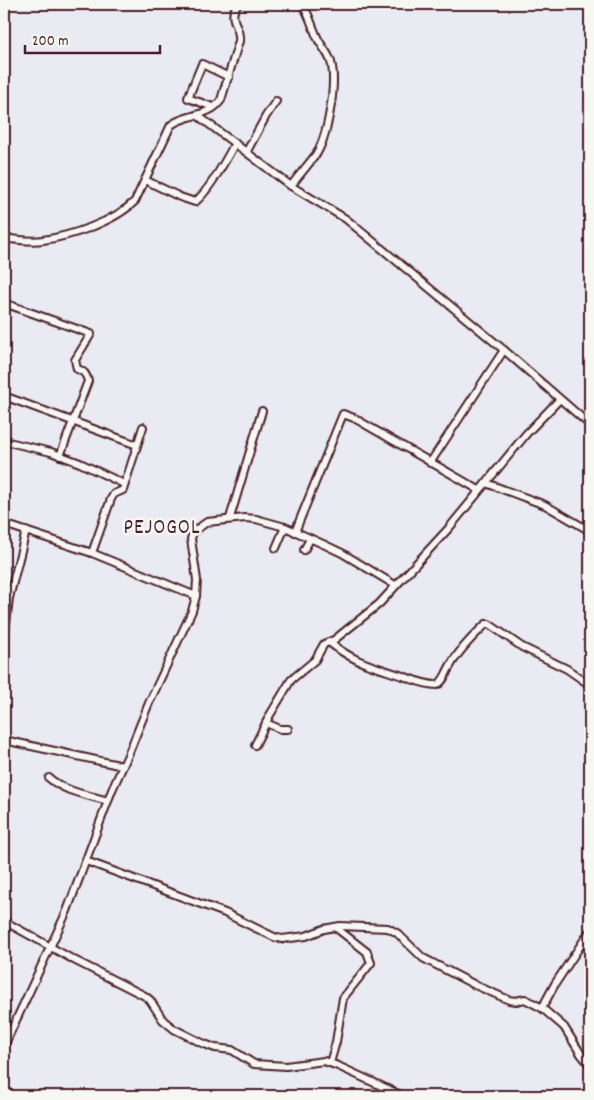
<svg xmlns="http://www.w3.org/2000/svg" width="594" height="1100" font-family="Dekko,sans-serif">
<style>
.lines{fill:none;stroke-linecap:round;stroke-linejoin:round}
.minor-casing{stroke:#4a1f2b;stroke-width:10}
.minor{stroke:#f6f6f2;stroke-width:6}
.labels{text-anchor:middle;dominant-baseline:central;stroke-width:5;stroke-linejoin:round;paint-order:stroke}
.quarter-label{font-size:21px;letter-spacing:1px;fill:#4a1f2b;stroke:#f6f6f2}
</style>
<rect width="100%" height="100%" fill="#eaebf2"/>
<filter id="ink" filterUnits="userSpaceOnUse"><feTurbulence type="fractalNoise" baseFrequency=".02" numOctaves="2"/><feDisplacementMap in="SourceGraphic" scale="10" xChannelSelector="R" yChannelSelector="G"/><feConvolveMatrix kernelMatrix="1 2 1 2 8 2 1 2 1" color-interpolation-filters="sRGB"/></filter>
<g filter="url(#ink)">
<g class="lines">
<g class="minor-casing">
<g id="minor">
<polyline points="213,107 188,98 202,64 229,77"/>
<polyline points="197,115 291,186 346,219 504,350 590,425"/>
<polyline points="247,151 266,116 276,101"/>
<path d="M145 180 180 197 195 202C210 190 226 160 235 143"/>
<path d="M291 186C299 175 309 164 317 153 328 134 337 83 331 62 329 54 322 47 318 39 312 27 310 15 302 4"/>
<path d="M4 238C17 240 30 242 43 240 71 236 114 222 135 201L171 125C185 114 210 117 221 100L239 41C241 25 226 19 238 4"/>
<path d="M4 303 91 334 75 360 77 369C84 371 86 374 88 381L60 456"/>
<polyline points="4,396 137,445"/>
<polyline points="4,441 51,452 80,463 124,484"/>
<polyline points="430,463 504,350"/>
<polyline points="486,483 545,505 590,531"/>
<polyline points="230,518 262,411"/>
<polyline points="4,524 92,553 196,596 192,611 149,703 128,755 112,790 67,911 4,1046"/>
<polyline points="295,532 343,414 354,418 479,490"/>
<polyline points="276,548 285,527"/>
<polyline points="304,550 310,539"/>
<polyline points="92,553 111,499 114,494 123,490 143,427"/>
<polyline points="196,596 197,580 191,539 193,532 207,522 245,518 256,519 285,527 323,544 342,553 395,585"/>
<polyline points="4,642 9,598 26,531"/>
<path d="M329 642C355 663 373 666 403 676 414 680 425 685 437 685 443 682 445 676 448 670 457 652 472 637 486 624H489L522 647 567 669 590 685"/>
<polyline points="266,723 280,729 288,729"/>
<polyline points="4,740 123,766"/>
<polyline points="255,745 270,715 291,680 315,660 324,644 334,640 379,604 449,528 527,433 559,400"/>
<path d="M49 778C65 792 88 795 108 801"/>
<polyline points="86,861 225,913 274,937 282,939 306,936 324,929 340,926 388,928 397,933 423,958 475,985 509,1000 516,1001 525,999 542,1008"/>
<polyline points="4,921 74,960 145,996 150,1000 163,1020 174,1029 202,1043 215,1048 232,1050 254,1064 286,1066 324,1061 338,1066 403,1096"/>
<polyline points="590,931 555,984 542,1008 564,1027 581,1054 590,1065"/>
<polyline points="330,1063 336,1042 343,998 371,963 367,952 335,927"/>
</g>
</g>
<use href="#minor" class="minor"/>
</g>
</g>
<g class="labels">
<g class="quarter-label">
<text x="162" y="529">PEJOGOL</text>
</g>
</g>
<rect width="594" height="1100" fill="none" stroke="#f6f6f2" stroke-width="20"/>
<rect x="10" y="10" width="574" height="1080" fill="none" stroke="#4a1f2b" stroke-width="2" filter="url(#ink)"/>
<path d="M25 45v8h135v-8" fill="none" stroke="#4a1f2b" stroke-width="2.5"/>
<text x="32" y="45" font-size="15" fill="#4a1f2b" stroke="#f6f6f2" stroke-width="4" paint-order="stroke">200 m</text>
</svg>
